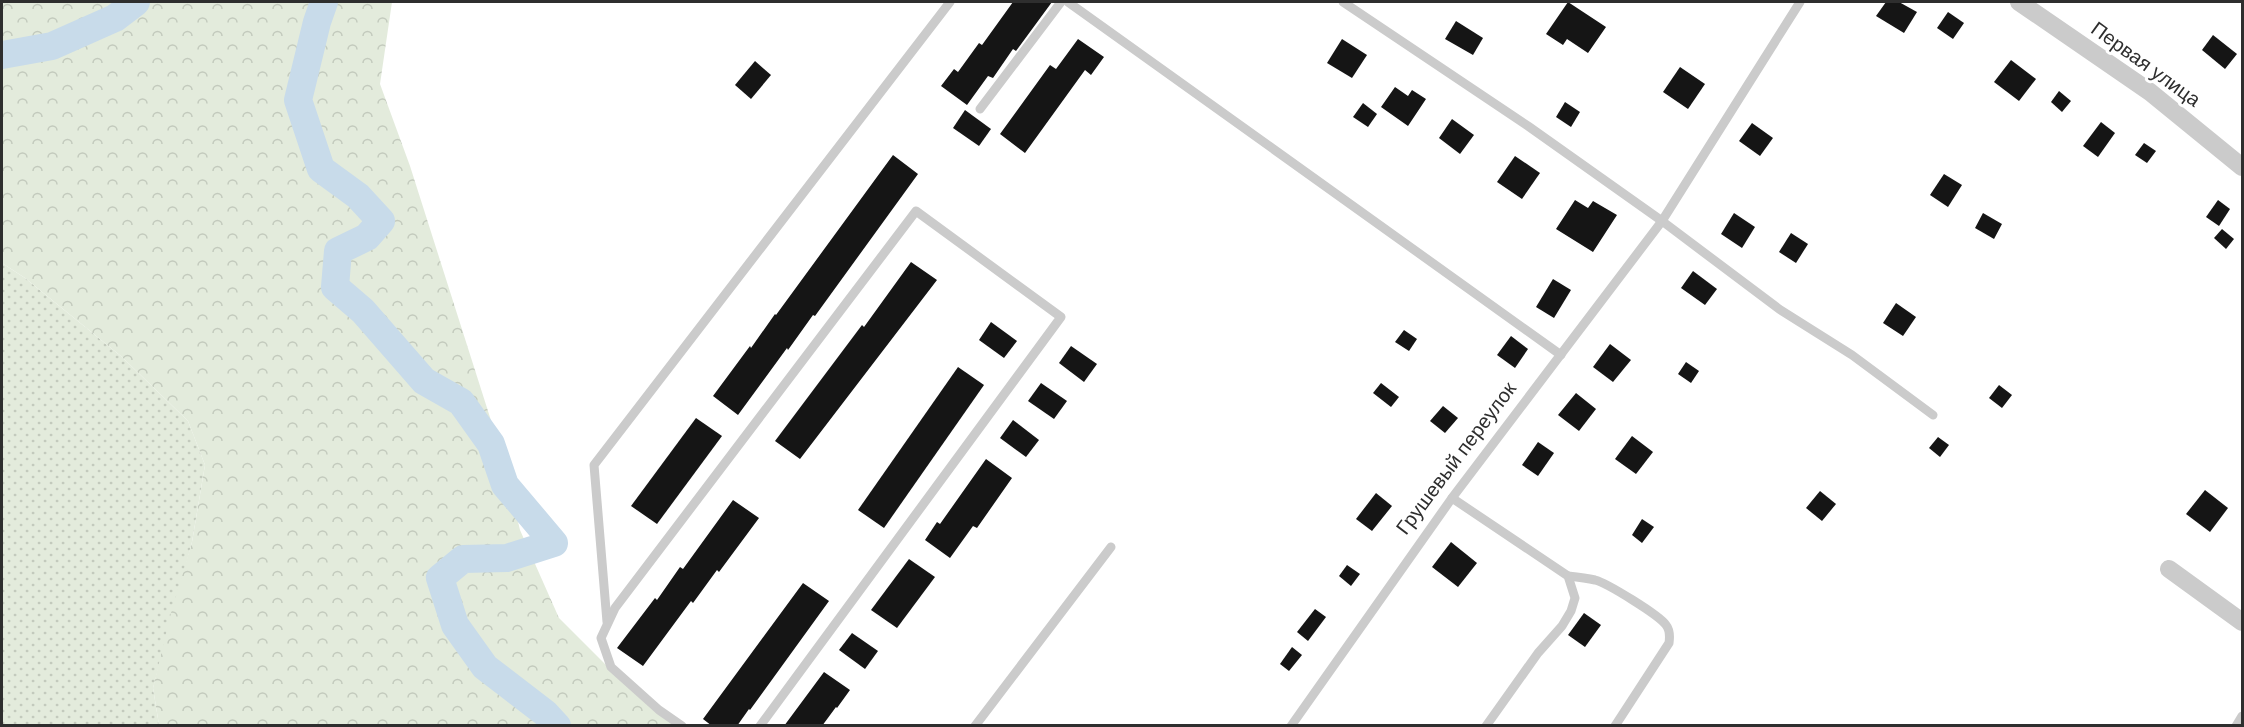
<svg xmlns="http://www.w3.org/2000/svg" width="2244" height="727" font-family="'DM Sans',sans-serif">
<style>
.grass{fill:url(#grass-dots)}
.forest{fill:url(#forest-crowns)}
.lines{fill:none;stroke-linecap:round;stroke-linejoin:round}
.river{stroke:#c8dbea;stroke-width:28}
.building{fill:#151515}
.lane{stroke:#cbcbcb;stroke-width:9}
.street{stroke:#cbcbcb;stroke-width:18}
.labels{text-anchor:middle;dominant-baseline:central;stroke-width:6;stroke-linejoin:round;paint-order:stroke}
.street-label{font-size:20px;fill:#2e2e2e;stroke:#fff}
</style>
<defs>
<pattern id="grass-dots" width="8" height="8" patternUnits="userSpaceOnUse" patternTransform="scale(1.5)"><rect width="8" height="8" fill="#e3ebdc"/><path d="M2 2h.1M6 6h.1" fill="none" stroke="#c3cabd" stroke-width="1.8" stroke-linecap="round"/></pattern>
<pattern id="forest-crowns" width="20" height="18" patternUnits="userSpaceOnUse" patternTransform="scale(1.5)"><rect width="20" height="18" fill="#e3ebdc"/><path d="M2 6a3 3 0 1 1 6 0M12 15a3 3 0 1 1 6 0" fill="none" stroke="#c3cabd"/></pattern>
</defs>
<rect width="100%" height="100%" fill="#fff"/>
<polygon class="grass" points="2,263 25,278 122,357 188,421 205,465 192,542 153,688 159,725 2,725"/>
<polygon class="forest" points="2,2 392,2 380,84 410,166 502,455 520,530 559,618 628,687 681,725 159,725 153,688 171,613 192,542 205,465 188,421 122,357 25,278 2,263"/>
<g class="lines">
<g class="river">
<polyline points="324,2 317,22 298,100 321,169 358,196 381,221 367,237 338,251 335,287 363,311 424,381 461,402 491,444 505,485 554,543 507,558 463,559 440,578 455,625 485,667 545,713 557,726"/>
<polyline points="2,55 52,46 115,18 136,2"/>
</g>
</g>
<g class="building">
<polygon points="1013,2 1052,2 1016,51 1013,49 993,78 988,76 967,105 941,86 954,69 958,72 979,43 982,45"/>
<polygon points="1568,2 1606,27 1588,53 1567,39 1563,45 1546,34"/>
<polygon points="1886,2 1899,2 1917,12 1904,33 1876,16"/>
<polygon points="1948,12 1964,23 1953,39 1937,28"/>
<polygon points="1456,21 1483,38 1473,55 1445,39"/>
<polygon points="2213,35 2237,54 2225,69 2202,50"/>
<polygon points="1078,39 1104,57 1091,75 1085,70 1025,153 1000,134 1050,65 1056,69"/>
<polygon points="1342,39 1367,55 1352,78 1327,63"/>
<polygon points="2011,60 2036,79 2019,101 1994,82"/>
<polygon points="755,61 771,75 751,99 735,85"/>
<polygon points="1680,67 1705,84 1688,109 1663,92"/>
<polygon points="1395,87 1408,96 1412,90 1426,99 1408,126 1381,107"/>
<polygon points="2059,91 2071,101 2062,112 2051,102"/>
<polygon points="1565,102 1580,112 1571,127 1556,117"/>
<polygon points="1363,103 1377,114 1368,127 1353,117"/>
<polygon points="965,110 991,129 979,146 953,128"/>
<polygon points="1452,119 1474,135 1460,154 1439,138"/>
<polygon points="2101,122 2115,133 2098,157 2083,146"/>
<polygon points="1752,123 1773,138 1760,156 1739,141"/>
<polygon points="2144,143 2156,151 2147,163 2135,155"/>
<polygon points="893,155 918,174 815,316 813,315 788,350 787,348 738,415 713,396 750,346 751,348 775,314 776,315"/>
<polygon points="1515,156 1540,173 1522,199 1497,182"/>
<polygon points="1944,174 1962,185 1948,207 1930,195"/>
<polygon points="1575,200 1588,208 1593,201 1617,215 1593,252 1556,229"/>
<polygon points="2218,200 2230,209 2219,226 2206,217"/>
<polygon points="1734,213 1755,227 1742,248 1721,234"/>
<polygon points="1983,213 2002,224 1994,239 1975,228"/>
<polygon points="2222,229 2234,239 2226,249 2214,238"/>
<polygon points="1791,233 1808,244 1796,263 1779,252"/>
<polygon points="911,262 937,280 800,459 775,441 862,325 864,327"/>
<polygon points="1693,271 1717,289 1705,305 1681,288"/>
<polygon points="1553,279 1571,290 1554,318 1536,307"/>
<polygon points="1896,303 1916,317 1903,336 1883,323"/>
<polygon points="991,322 1017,341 1004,358 979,340"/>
<polygon points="1404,330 1417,339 1409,351 1395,342"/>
<polygon points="1511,336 1528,349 1515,368 1497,355"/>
<polygon points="1610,344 1631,360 1613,382 1593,367"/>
<polygon points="1071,346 1097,364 1084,382 1059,363"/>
<polygon points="1686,362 1699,371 1691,383 1678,374"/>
<polygon points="958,367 984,385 884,528 858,510"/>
<polygon points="1041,383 1067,401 1054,419 1028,401"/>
<polygon points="1381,383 1399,397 1391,407 1373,393"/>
<polygon points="1999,385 2012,395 2002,408 1989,398"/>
<polygon points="1576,393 1596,409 1579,431 1558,415"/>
<polygon points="1443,406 1458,418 1445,433 1430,421"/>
<polygon points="696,418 722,436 657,524 631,506"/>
<polygon points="1013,420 1039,440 1026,457 1000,438"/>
<polygon points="1632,436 1653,452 1636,474 1615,459"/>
<polygon points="1938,437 1949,445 1940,457 1929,448"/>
<polygon points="1538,442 1554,453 1538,476 1522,465"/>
<polygon points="986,459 1012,478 977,528 973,526 950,558 925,540 937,522 940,524"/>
<polygon points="2205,490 2228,508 2210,532 2186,514"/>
<polygon points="1820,491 1836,504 1822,521 1806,508"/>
<polygon points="1376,493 1392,506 1372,531 1356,519"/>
<polygon points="733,500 759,518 719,572 717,570 693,603 691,601 643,666 617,648 655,598 657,600 680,567 683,569"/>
<polygon points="1642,519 1654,527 1642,543 1632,535"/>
<polygon points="1451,542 1477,563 1458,587 1432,567"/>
<polygon points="909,559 935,577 897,628 871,610"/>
<polygon points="1347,565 1360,574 1351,586 1339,576"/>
<polygon points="803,583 829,601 750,710 749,709 737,726 712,726 703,719"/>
<polygon points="1315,609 1326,617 1308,641 1297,632"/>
<polygon points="1584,613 1601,625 1585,647 1568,635"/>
<polygon points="852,633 878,651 865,669 839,650"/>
<polygon points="1292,647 1302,655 1289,671 1280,664"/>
<polygon points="824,672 850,690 837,708 836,707 822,726 784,726"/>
</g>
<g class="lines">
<g class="lane">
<polyline points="1068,2 1561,355"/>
<polyline points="1343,2 1528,126 1662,221 1779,309 1852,355 1933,415"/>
<polyline points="980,109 1061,2"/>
<polyline points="1452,498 1568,576 1575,598 1571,611 1562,626 1538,653 1486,726"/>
<path d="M1568 576C1577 577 1586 578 1595 580 1607 583 1659 615 1666 625 1670 630 1670 636 1669 643L1615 726"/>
<polyline points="607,622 594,465 950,2"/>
<polyline points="682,726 659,710 611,667 601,638 615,608 916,211 1061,317 760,726"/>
<polyline points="975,726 1111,547"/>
<polyline points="1291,726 1452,498 1662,221 1800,2"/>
<polyline points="2236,726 2242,716"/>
</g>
<g class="street">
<polyline points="2019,2 2150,92 2242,167"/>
<polyline points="2169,569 2242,622"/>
</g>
</g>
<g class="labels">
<g class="street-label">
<text transform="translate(2146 64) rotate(36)">Первая улица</text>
<text transform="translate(1456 458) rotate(-53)">Грушевый переулок</text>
</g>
</g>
<rect width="2244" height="727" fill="none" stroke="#2e2e2e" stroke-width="6"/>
</svg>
